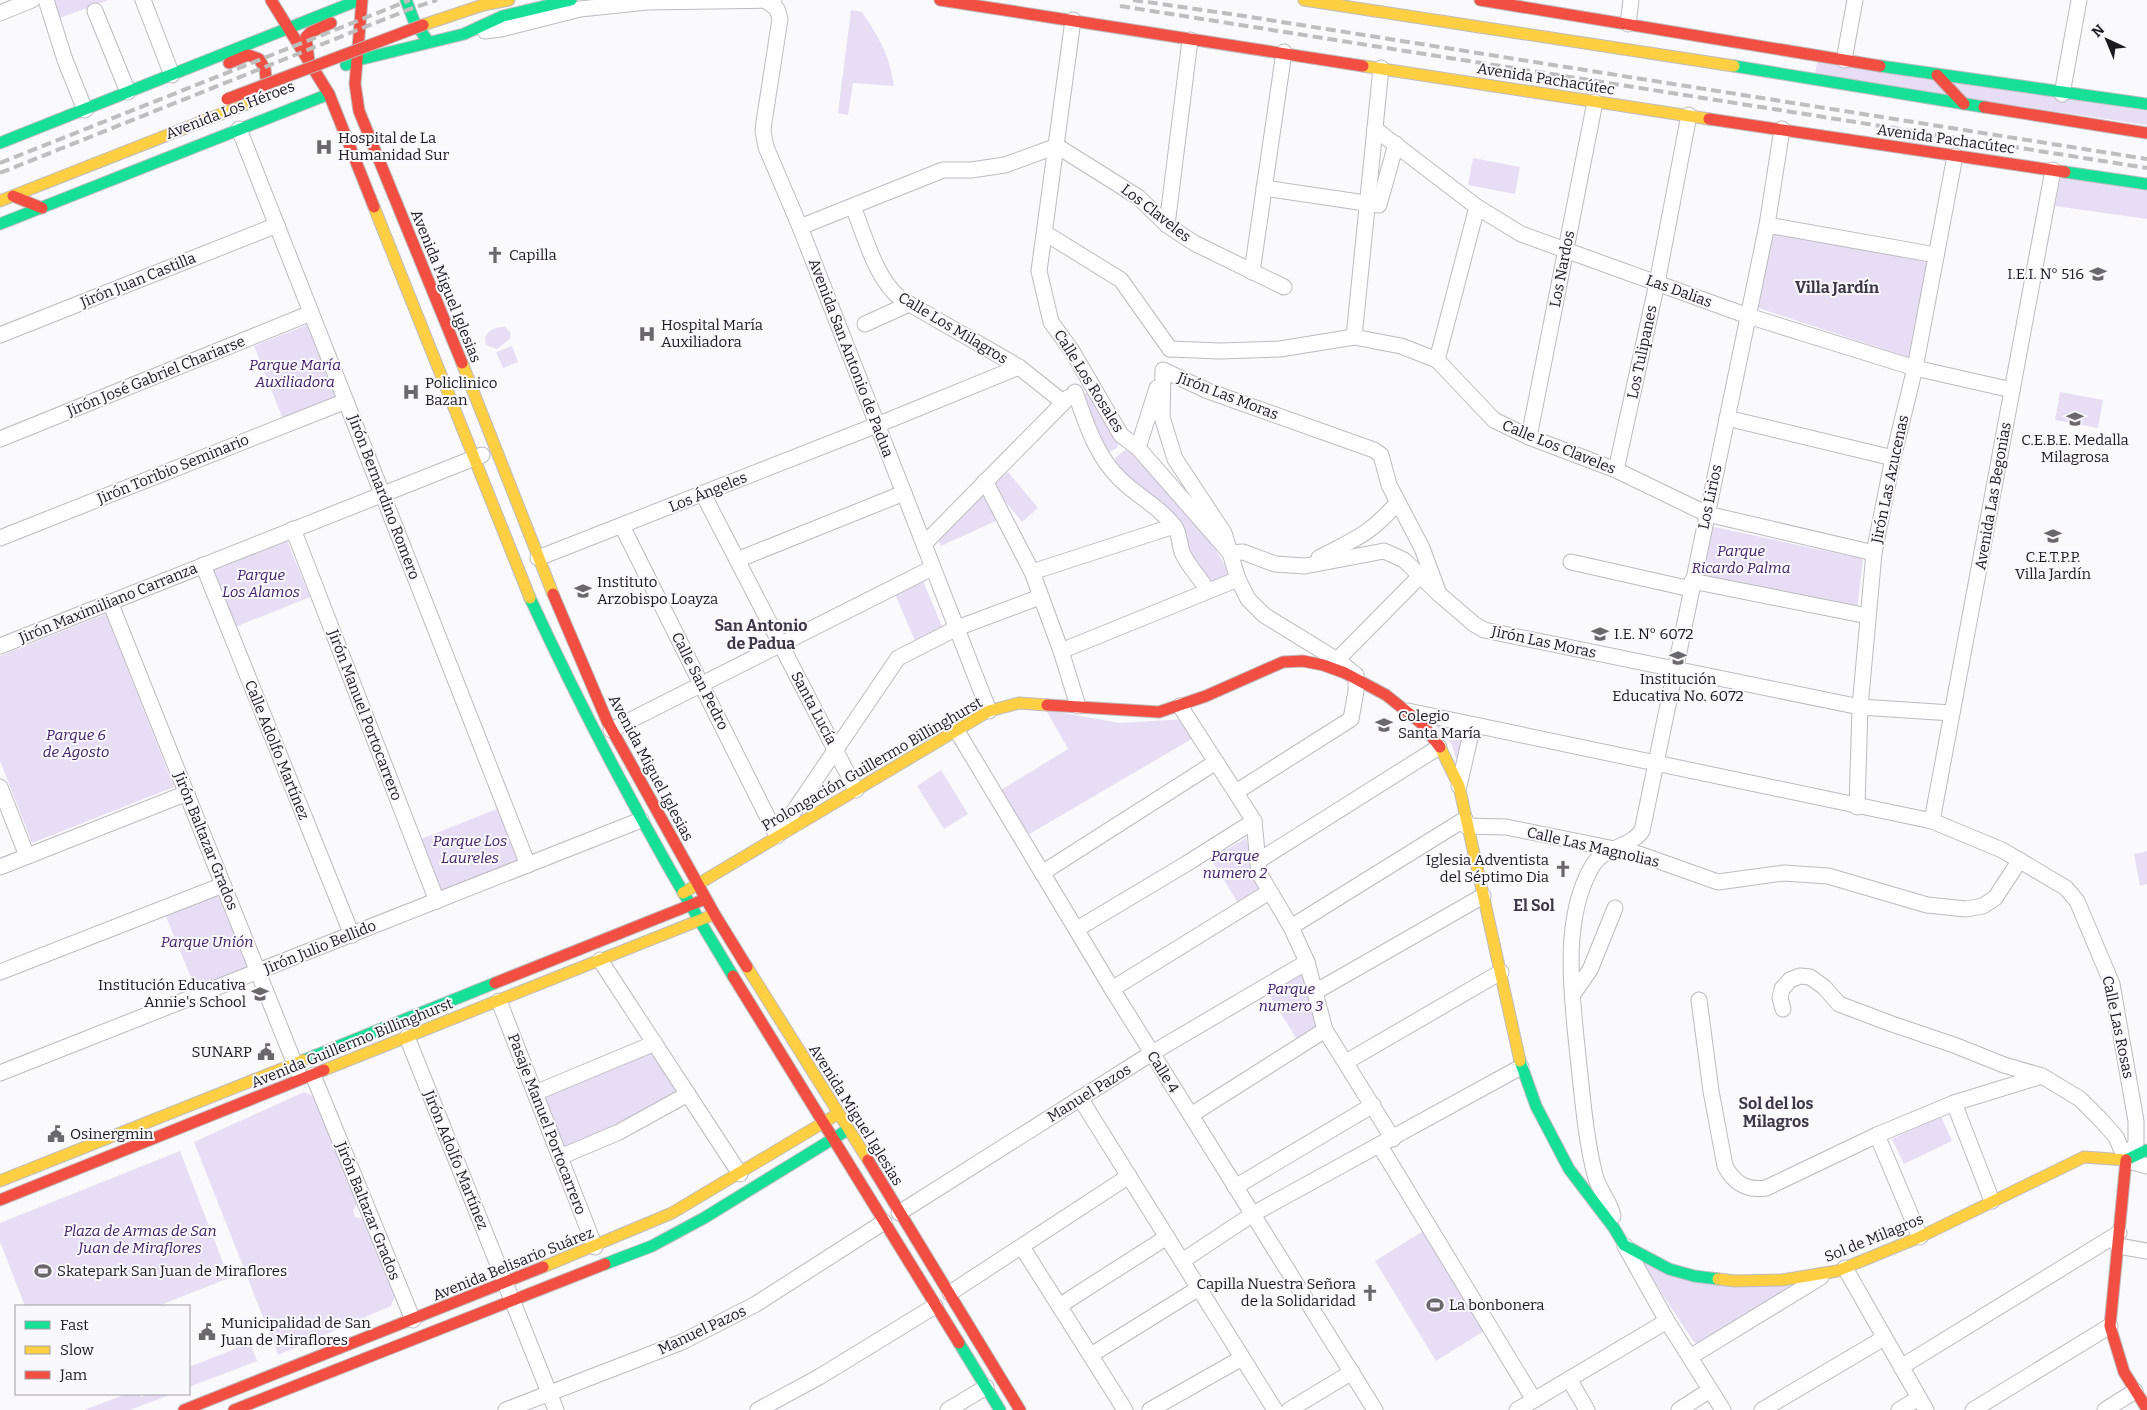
<svg xmlns="http://www.w3.org/2000/svg" width="2147" height="1410" font-family="Bitter,serif">
<style>
.green{fill:#e7def6}
.lines{fill:none;stroke-linecap:round;stroke-linejoin:round}
.street-casing{stroke:#bdbbbf;stroke-width:17}
.fast-casing{stroke:#bdbbbf;stroke-width:13}
.slow-casing{stroke:#bdbbbf;stroke-width:13}
.jam-casing{stroke:#bdbbbf;stroke-width:13}
.street{stroke:#fefefe;stroke-width:15}
.fast{stroke:#16e098;stroke-width:11}
.slow{stroke:#ffcf43;stroke-width:11}
.jam{stroke:#f24e42;stroke-width:11}
.rail{stroke:#bebebf;stroke-width:4;stroke-dasharray:10 5;stroke-linecap:butt}
.jam-bridge-casing{stroke:#bdbbbf;stroke-width:13;stroke-linecap:butt}
.jam-bridge{stroke:#f24e42;stroke-width:11}
.labels{text-anchor:middle;dominant-baseline:central;stroke-width:4;stroke-linejoin:round;paint-order:stroke}
.street-label{font-size:15px;fill:#1c1a21;stroke:#f9f8fc}
.poi-label{font-size:15px;fill:#1c1a21;stroke:#f9f8fc;text-anchor:start}
.park-label{font-size:15px;font-style:italic;fill:#422069;stroke:#f9f8fc}
.neighbourhood-label{font-size:16px;font-weight:bold;fill:#3c3746;stroke:#f9f8fc}
</style>
<rect width="100%" height="100%" fill="#faf9fb"/>
<g class="green">
<polygon points="51,0 109,0 57,19"/>
<path d="M851 10 862 12C880 39 889 54 894 86L853 83 848 115 838 113Z"/>
<polygon points="1817,61 2147,111 2147,125 1815,76"/>
<polygon points="1473,158 1520,167 1515,194 1468,185"/>
<polygon points="2061,174 2147,188 2147,219 2055,206"/>
<polygon points="1772,234 1928,258 1910,358 1758,308"/>
<polygon points="307,325 337,401 284,422 254,346"/>
<path d="M505 327 511 333 510 339 497 349 486 345 485 338C489 329 496 327 505 327Z"/>
<polygon points="512,346 518,362 503,368 496,352"/>
<polygon points="1089,391 1119,442 1117,448 1106,454 1081,396"/>
<polygon points="2060,392 2103,400 2098,428 2055,420"/>
<path d="M1125 450 1135 453C1152 472 1230 555 1227 576L1208 585 1141 490 1117 465 1115 458Z"/>
<polygon points="1008,472 1038,508 1022,522 992,485"/>
<polygon points="986,490 1000,519 941,546 936,536"/>
<polygon points="1710,526 1863,559 1857,611 1699,577"/>
<polygon points="287,541 310,597 235,627 213,571"/>
<polygon points="923,581 943,629 915,641 895,594"/>
<polygon points="106,614 174,787 32,843 0,761 0,656"/>
<polygon points="1046,710 1120,723 1185,719 1195,737 1026,836 999,791 1068,749"/>
<polygon points="1435,725 1470,731 1457,761 1451,743"/>
<polygon points="941,770 968,814 944,829 917,786"/>
<polygon points="499,808 519,860 441,890 421,839"/>
<polygon points="1246,838 1254,870 1265,893 1241,908 1211,859"/>
<polygon points="2147,851 2147,884 2140,886 2134,854"/>
<polygon points="217,893 248,969 196,990 165,914"/>
<polygon points="1301,968 1323,1029 1300,1044 1266,990"/>
<polygon points="650,1046 680,1093 616,1129 561,1152 539,1094"/>
<polygon points="304,1092 316,1097 358,1203 353,1210 355,1217 365,1219 395,1296 391,1306 278,1355 194,1142"/>
<polygon points="1941,1116 1952,1141 1904,1164 1892,1139"/>
<polygon points="180,1151 229,1278 158,1306 25,1306 0,1242 0,1223"/>
<polygon points="1423,1231 1484,1331 1436,1361 1375,1261"/>
<polygon points="1641,1261 1797,1287 1697,1344 1693,1341"/>
<polygon points="250,1343 257,1361 189,1387 189,1367"/>
<polygon points="126,1394 139,1394 141,1397 149,1394 172,1394 130,1410 84,1410"/>
</g>
<g class="lines">
<g class="street-casing">
<g id="street">
<polyline points="46,0 65,60 85,110"/>
<polyline points="143,0 172,75"/>
<polyline points="768,2 777,9 780,19 764,122 763,131 766,147 800,227 989,711"/>
<polyline points="95,11 128,92"/>
<polyline points="0,13 32,0"/>
<polyline points="1073,20 1039,271 1051,322 1072,351 1121,435 1138,448 1230,553 1238,579 1248,599 1264,615 1337,660 1356,675 1356,691 1351,719 1236,792"/>
<polyline points="1628,24 1631,0"/>
<polyline points="485,31 501,29 580,9 647,2 774,0"/>
<polyline points="1844,60 1855,0"/>
<polyline points="2062,94 2079,0"/>
<polyline points="239,129 528,865"/>
<polyline points="1375,129 1477,207 1521,234 1748,316 1915,368 2012,390"/>
<polyline points="1264,188 1379,205 1396,144"/>
<path d="M853 207C866 238 875 278 901 299L1019 367 1063 402"/>
<polyline points="1167,225 1190,40"/>
<polyline points="1767,225 1936,255"/>
<polyline points="800,227 943,170 971,170 1005,165 1057,146 1138,197 1167,225 1194,243 1284,287"/>
<polyline points="1045,233 1121,280 1170,349"/>
<polyline points="1252,272 1284,52"/>
<polyline points="865,324 909,304"/>
<polyline points="0,335 277,225"/>
<polyline points="1354,337 1381,68"/>
<polyline points="1170,349 1220,351 1280,349 1354,337 1401,346 1437,360 1494,420 1529,437 1616,470 1707,514 1874,553"/>
<polyline points="1437,360 1477,207"/>
<path d="M1075 392C1086 423 1096 456 1120 479 1137 496 1160 507 1175 527 1180 535 1179 543 1182 552 1187 565 1200 577 1207 590"/>
<polyline points="1727,418 1893,458"/>
<polyline points="1529,437 1595,102"/>
<polyline points="0,439 311,313"/>
<polyline points="1138,448 1157,388"/>
<polyline points="1616,470 1657,283 1689,115"/>
<polyline points="985,481 1032,572 1061,651 1078,706"/>
<polyline points="703,494 856,790"/>
<polyline points="622,526 777,836 898,658 957,628 1040,597"/>
<polyline points="293,529 437,901"/>
<polyline points="0,538 346,401"/>
<polyline points="924,544 1069,397"/>
<polyline points="538,558 877,425 1019,367"/>
<path d="M1319 558C1353 540 1371 534 1397 503"/>
<polyline points="737,560 904,493"/>
<polyline points="1571,562 1691,589"/>
<polyline points="203,565 352,935"/>
<polyline points="1032,572 1174,526"/>
<polyline points="1692,581 1868,616"/>
<polyline points="1439,594 1422,548 1389,485 1381,455 1374,450 1208,391 1163,370 1162,417 1175,459 1224,533 1230,553 1243,552 1275,564 1305,566 1384,551 1404,560 1439,594 1474,624 1484,630 1860,707 1952,713"/>
<polyline points="110,602 298,1072"/>
<polyline points="0,646 482,455"/>
<polyline points="1061,651 1238,579"/>
<polyline points="1337,660 1420,576"/>
<polyline points="1180,706 1254,821 1259,873 1291,927 1307,962 1325,1030 1393,1139"/>
<polyline points="1408,711 1932,821 2002,850 2066,888 2077,901 2112,984 2136,1121 2136,1143 2126,1160"/>
<polyline points="611,730 932,568"/>
<polyline points="957,731 1112,989 1375,1410"/>
<polyline points="1459,786 1473,725"/>
<polyline points="0,787 27,856"/>
<polyline points="1857,807 1860,707 1874,553 1893,458 1915,368 1955,156"/>
<polyline points="1932,821 2053,170"/>
<polyline points="1466,826 1506,827 1639,854 1718,882 1784,873 1828,876 1927,905 1966,909 1983,906 1995,898 2020,860"/>
<polyline points="1258,861 1439,747"/>
<polyline points="0,867 187,793"/>
<polyline points="1042,873 1216,762"/>
<polyline points="1291,927 1465,819"/>
<polyline points="1077,929 1186,864 1254,821"/>
<polyline points="600,960 740,1174"/>
<polyline points="0,972 223,885"/>
<polyline points="1112,989 1269,892"/>
<polyline points="1315,992 1483,896"/>
<polyline points="1573,994 1590,970 1615,908"/>
<path d="M1699 1000 1711 1091 1725 1166C1734 1183 1746 1191 1766 1188L1877 1135 1954 1103 2042 1076"/>
<polyline points="499,1001 595,1247"/>
<polyline points="1783,1009 1780,998 1782,989 1790,980 1800,976 1810,977 1824,987 1839,1004 1892,1024 1954,1045 2004,1065 2042,1076 2080,1099 2102,1121 2116,1137 2126,1160 2147,1166"/>
<polyline points="407,1037 556,1410"/>
<polyline points="1346,1062 1501,972"/>
<polyline points="0,1073 641,820"/>
<polyline points="313,1075 413,1320"/>
<polyline points="535,1093 655,1043"/>
<polyline points="1080,1098 1275,1410"/>
<polyline points="1954,1103 1992,1201"/>
<polyline points="1191,1115 1325,1030"/>
<polyline points="1877,1135 1920,1237"/>
<polyline points="1380,1146 1534,1400"/>
<polyline points="560,1157 619,1132 688,1094"/>
<polyline points="1235,1187 1373,1105"/>
<polyline points="899,1213 1152,1053 1307,962"/>
<path d="M1613 1216C1611 1203 1598 1189 1595 1175 1586 1140 1583 1102 1579 1066 1573 1004 1559 921 1593 865 1604 847 1629 848 1642 831L1767 225 1782 129"/>
<polyline points="1625,1246 1667,1321 1723,1410"/>
<polyline points="2118,1246 2147,1251"/>
<polyline points="1022,1247 1125,1410"/>
<polyline points="1182,1261 1253,1214 1521,1067"/>
<polyline points="1845,1268 1926,1410"/>
<polyline points="950,1293 1129,1176"/>
<polyline points="1059,1306 1167,1237"/>
<polyline points="1091,1355 1199,1288"/>
<polyline points="1690,1357 1821,1277"/>
<polyline points="1901,1367 2119,1233"/>
<polyline points="1569,1379 1587,1410"/>
<polyline points="506,1410 682,1342 756,1304 884,1222"/>
<polyline points="758,1410 819,1377 935,1306"/>
<polyline points="948,1410 986,1387"/>
<polyline points="1150,1410 1242,1358"/>
<polyline points="1289,1410 1352,1372"/>
<polyline points="1517,1410 1667,1321"/>
<polyline points="1679,1410 1710,1390"/>
<polyline points="1762,1410 1884,1338"/>
<polyline points="1899,1410 1919,1398"/>
<polyline points="1973,1410 2110,1326"/>
<polyline points="2105,1410 2135,1391"/>
</g>
</g>
<g class="fast-casing">
<g id="fast">
<polyline points="406,0 414,21 427,40"/>
<polyline points="346,65 358,60 464,34 503,16 571,0"/>
<polyline points="1734,66 1984,107"/>
<polyline points="1880,66 2147,104"/>
<polyline points="0,143 359,0"/>
<polyline points="2065,172 2147,184"/>
<polyline points="0,224 329,94"/>
<path d="M530 598C590 728 658 854 733 976"/>
<polyline points="304,1060 495,983"/>
<polyline points="1520,1061 1536,1106 1569,1169 1614,1228 1624,1245 1669,1269 1694,1276 1718,1279"/>
<polyline points="2126,1160 2147,1150"/>
<polyline points="605,1264 652,1246 704,1218 844,1132"/>
<polyline points="959,1343 1000,1410"/>
</g>
</g>
<g class="slow-casing">
<g id="slow">
<polyline points="1304,0 1734,66"/>
<polyline points="423,25 483,5 509,0"/>
<polyline points="1363,66 1709,119"/>
<polyline points="0,201 259,99"/>
<polyline points="374,207 530,598"/>
<polyline points="462,363 553,594"/>
<polyline points="1440,747 1459,786 1520,1061"/>
<polyline points="683,893 989,711 1019,703 1047,705"/>
<polyline points="747,967 868,1160"/>
<polyline points="324,1070 710,916"/>
<polyline points="0,1181 304,1060"/>
<polyline points="543,1267 672,1213 836,1115"/>
<polyline points="1718,1279 1735,1281 1782,1280 1837,1271 1920,1237 2084,1157 2126,1160"/>
</g>
</g>
<g class="jam-casing">
<g id="jam">
<polyline points="271,0 329,94 374,207"/>
<polyline points="362,0 355,84 359,111 462,363"/>
<polyline points="940,0 1363,66"/>
<polyline points="1480,0 1880,66"/>
<polyline points="309,62 306,37 311,32 331,23"/>
<polyline points="229,63 248,55 259,59 265,69 268,95"/>
<polyline points="1937,75 1964,104"/>
<polyline points="1984,107 2147,133"/>
<polyline points="1709,119 2065,172"/>
<polyline points="13,196 42,208"/>
<polyline points="553,594 607,721 715,915 747,967"/>
<polyline points="1047,705 1159,712 1206,696 1283,662 1303,661 1323,665 1345,673 1386,695 1421,723 1440,747"/>
<polyline points="733,976 959,1343"/>
<polyline points="495,983 703,900"/>
<polyline points="868,1160 1020,1410"/>
<polyline points="2126,1160 2110,1326 2124,1372 2147,1409"/>
<polyline points="0,1200 324,1070"/>
<polyline points="184,1410 543,1267"/>
<polyline points="234,1410 605,1264"/>
</g>
</g>
<use href="#street" class="street"/>
<use href="#fast" class="fast"/>
<use href="#slow" class="slow"/>
<use href="#jam" class="jam"/>
<g class="rail">
<polyline points="1133,0 1244,16 2147,159"/>
<polyline points="1120,6 2147,168"/>
<polyline points="0,163 410,0"/>
<polyline points="0,173 410,9 437,0"/>
</g>
<g class="jam-bridge-casing">
<polyline id="jam-bridge" points="227,99 423,25"/>
</g>
<use href="#jam-bridge" class="jam-bridge"/>
</g>
<defs>
<g id="hospital-bare" transform="scale(1.35)"><path d="M-5-5h3v3.5h4V-5h3V5h-3V1.5h-4V5h-3Z" fill="#6a686d" stroke="#f9f8fc" stroke-width="2.5" paint-order="stroke"/></g>
<g id="church-bare" transform="scale(1.35)"><path d="M-1.2-6h2.4v3.5h3.3v2.4h-3.3V6h-2.4V-.1h-3.3v-2.4h3.3Z" fill="#6a686d" stroke="#f9f8fc" stroke-width="2.5" paint-order="stroke"/></g>
<g id="school-bare" transform="scale(1.35)"><path d="M0-5L7-2L0 1L-7-2ZM-4 1L0 2.5L4 1V4Q0 6-4 4Z" fill="#6a686d" stroke="#f9f8fc" stroke-width="2.5" paint-order="stroke"/></g>
<g id="university-bare" transform="scale(1.35)"><path d="M0-5L7-2L0 1L-7-2ZM-4 1L0 2.5L4 1V4Q0 6-4 4Z" fill="#6a686d" stroke="#f9f8fc" stroke-width="2.5" paint-order="stroke"/></g>
<g id="civic-bare" transform="scale(1.35)"><path d="M-.6-6.5H3V-4.5H.6V-3L4-1V1h2V6H-6V1h2V-1L-.6-3ZM-1.2 2.5V6h2.4V2.5Z" fill="#6a686d" stroke="#f9f8fc" stroke-width="2.5" paint-order="stroke"/></g>
<g id="stadium-bare" transform="scale(1.35)"><path d="M0-5a6.5 5 0 1 0 0 10a6.5 5 0 1 0 0-10ZM-3.5-1.8h7v3.6h-7Z" fill="#6a686d" stroke="#f9f8fc" stroke-width="2.5" paint-order="stroke"/></g>
</defs>
<g fill-rule="evenodd">
<use href="#hospital-bare" x="324" y="147"/>
<use href="#church-bare" x="495" y="255"/>
<use href="#school-bare" x="2098" y="274"/>
<use href="#hospital-bare" x="647" y="334"/>
<use href="#hospital-bare" x="411" y="392"/>
<use href="#school-bare" x="2075" y="419"/>
<use href="#school-bare" x="2053" y="536"/>
<use href="#university-bare" x="583" y="591"/>
<use href="#school-bare" x="1600" y="634"/>
<use href="#school-bare" x="1678" y="658"/>
<use href="#school-bare" x="1384" y="725"/>
<use href="#church-bare" x="1563" y="869"/>
<use href="#school-bare" x="260" y="994"/>
<use href="#civic-bare" x="266" y="1052"/>
<use href="#civic-bare" x="56" y="1134"/>
<use href="#stadium-bare" x="43" y="1271"/>
<use href="#church-bare" x="1370" y="1293"/>
<use href="#stadium-bare" x="1435" y="1305"/>
<use href="#civic-bare" x="207" y="1332"/>
</g>
<g class="labels">
<g class="street-label">
<text transform="translate(1546 79) rotate(9)">Avenida Pachacútec</text>
<text transform="translate(230 110) rotate(-21)">Avenida Los Héroes</text>
<text transform="translate(1946 139) rotate(8)">Avenida Pachacútec</text>
<text transform="translate(1156 213) rotate(38)">Los Claveles</text>
<text transform="translate(1562 269) rotate(-79)">Los Nardos</text>
<text transform="translate(138 280) rotate(-22)">Jirón Juan Castilla</text>
<text transform="translate(446 286) rotate(68)">Avenida Miguel Iglesias</text>
<text transform="translate(1679 291) rotate(20)">Las Dalias</text>
<text transform="translate(953 328) rotate(31)">Calle Los Milagros</text>
<text transform="translate(1642 352) rotate(-78)">Los Tulipanes</text>
<text transform="translate(851 358) rotate(69)">Avenida San Antonio de Padua</text>
<text transform="translate(156 376) rotate(-22)">Jirón José Gabriel Chariarse</text>
<text transform="translate(1089 381) rotate(58)">Calle Los Rosales</text>
<text transform="translate(1228 396) rotate(21)">Jirón Las Moras</text>
<text transform="translate(1559 447) rotate(22)">Calle Los Claveles</text>
<text transform="translate(173 469) rotate(-22)">Jirón Toribio Seminario</text>
<text transform="translate(1890 479) rotate(-78)">Jirón Las Azucenas</text>
<text transform="translate(708 492) rotate(-22)">Los Ángeles</text>
<text transform="translate(1993 496) rotate(-80)">Avenida Las Begonias</text>
<text transform="translate(384 497) rotate(69)">Jirón Bernardino Romero</text>
<text transform="translate(1710 497) rotate(-78)">Los Lirios</text>
<text transform="translate(108 603) rotate(-22)">Jirón Maximiliano Carranza</text>
<text transform="translate(1544 642) rotate(12)">Jirón Las Moras</text>
<text transform="translate(700 681) rotate(63)">Calle San Pedro</text>
<text transform="translate(814 708) rotate(62)">Santa Lucía</text>
<text transform="translate(365 715) rotate(69)">Jirón Manuel Portocarrero</text>
<text transform="translate(277 750) rotate(68)">Calle Adolfo Martínez</text>
<text transform="translate(872 764) rotate(-30)">Prolongación Guillermo Billinghurst</text>
<text transform="translate(651 768) rotate(62)">Avenida Miguel Iglesias</text>
<text transform="translate(206 841) rotate(68)">Jirón Baltazar Grados</text>
<text transform="translate(1593 847) rotate(13)">Calle Las Magnolias</text>
<text transform="translate(320 947) rotate(-22)">Jirón Julio Bellido</text>
<text transform="translate(2118 1027) rotate(78)">Calle Las Rosas</text>
<text transform="translate(352 1043) rotate(-22)">Avenida Guillermo Billinghurst</text>
<text transform="translate(1163 1072) rotate(58)">Calle 4</text>
<text transform="translate(1089 1093) rotate(-32)">Manuel Pazos</text>
<text transform="translate(856 1115) rotate(58)">Avenida Miguel Iglesias</text>
<text transform="translate(547 1124) rotate(69)">Pasaje Manuel Portocarrero</text>
<text transform="translate(456 1160) rotate(68)">Jirón Adolfo Martínez</text>
<text transform="translate(368 1211) rotate(68)">Jirón Baltazar Grados</text>
<text transform="translate(1874 1238) rotate(-22)">Sol de Milagros</text>
<text transform="translate(513 1264) rotate(-22)">Avenida Belisario Suárez</text>
<text transform="translate(702 1330) rotate(-25)">Manuel Pazos</text>
</g>
<g class="poi-label">
<text x="338" y="138">Hospital de La<tspan x="338" dy="17">Humanidad Sur</tspan></text>
<text x="509" y="255">Capilla</text>
<text x="2084" y="274" text-anchor="end">I.E.I. N° 516</text>
<text x="661" y="325">Hospital María<tspan x="661" dy="17">Auxiliadora</tspan></text>
<text x="425" y="383">Policlinico<tspan x="425" dy="17">Bazan</tspan></text>
<text x="2075" y="440" text-anchor="middle">C.E.B.E. Medalla<tspan x="2075" dy="17">Milagrosa</tspan></text>
<text x="2053" y="557" text-anchor="middle">C.E.T.P.P.<tspan x="2053" dy="17">Villa Jardín</tspan></text>
<text x="597" y="582">Instituto<tspan x="597" dy="17">Arzobispo Loayza</tspan></text>
<text x="1614" y="634">I.E. N° 6072</text>
<text x="1678" y="679" text-anchor="middle">Institución<tspan x="1678" dy="17">Educativa No. 6072</tspan></text>
<text x="1398" y="716">Colegio<tspan x="1398" dy="17">Santa María</tspan></text>
<text x="1549" y="860" text-anchor="end">Iglesia Adventista<tspan x="1549" dy="17">del Séptimo Dia</tspan></text>
<text x="246" y="985" text-anchor="end">Institución Educativa<tspan x="246" dy="17">Annie's School</tspan></text>
<text x="252" y="1052" text-anchor="end">SUNARP</text>
<text x="70" y="1134">Osinergmin</text>
<text x="57" y="1271">Skatepark San Juan de Miraflores</text>
<text x="1356" y="1284" text-anchor="end">Capilla Nuestra Señora<tspan x="1356" dy="17">de la Solidaridad</tspan></text>
<text x="1449" y="1305">La bonbonera</text>
<text x="221" y="1323">Municipalidad de San<tspan x="221" dy="17">Juan de Miraflores</tspan></text>
</g>
<g class="park-label">
<text x="295" y="365">Parque María<tspan x="295" dy="17">Auxiliadora</tspan></text>
<text x="1741" y="551">Parque<tspan x="1741" dy="17">Ricardo Palma</tspan></text>
<text x="261" y="575">Parque<tspan x="261" dy="17">Los Alamos</tspan></text>
<text x="76" y="735">Parque 6<tspan x="76" dy="17">de Agosto</tspan></text>
<text x="470" y="841">Parque Los<tspan x="470" dy="17">Laureles</tspan></text>
<text x="1235" y="856">Parque<tspan x="1235" dy="17">numero 2</tspan></text>
<text x="207" y="942">Parque Unión</text>
<text x="1291" y="989">Parque<tspan x="1291" dy="17">numero 3</tspan></text>
<text x="140" y="1231">Plaza de Armas de San<tspan x="140" dy="17">Juan de Miraflores</tspan></text>
</g>
<g class="neighbourhood-label">
<text x="1837" y="287">Villa Jardín</text>
<text x="761" y="625">San Antonio<tspan x="761" dy="18">de Padua</tspan></text>
<text x="1534" y="905">El Sol</text>
<text x="1776" y="1103">Sol del los<tspan x="1776" dy="18">Milagros</tspan></text>
</g>
</g>
<rect x="15" y="1305" width="175" height="90" fill="#f9f8fc" stroke="#a19fa4"/>
<rect x="25" y="1321" width="25" height="8" fill="#16e098" stroke="#a19fa4"/>
<text x="60" y="1330" font-size="15" fill="#1c1a21">Fast</text>
<rect x="25" y="1346" width="25" height="8" fill="#ffcf43" stroke="#a19fa4"/>
<text x="60" y="1355" font-size="15" fill="#1c1a21">Slow</text>
<rect x="25" y="1371" width="25" height="8" fill="#f24e42" stroke="#a19fa4"/>
<text x="60" y="1380" font-size="15" fill="#1c1a21">Jam</text>
<g transform="translate(2107 40) rotate(316)" stroke="#f9f8fc" stroke-width="4" paint-order="stroke">
<path d="M0-4L9 19L0 12L-9 19Z" fill="#1c1a21"/>
<text y="-8" font-size="14" font-weight="bold" text-anchor="middle" fill="#1c1a21">N</text>
</g>
</svg>
